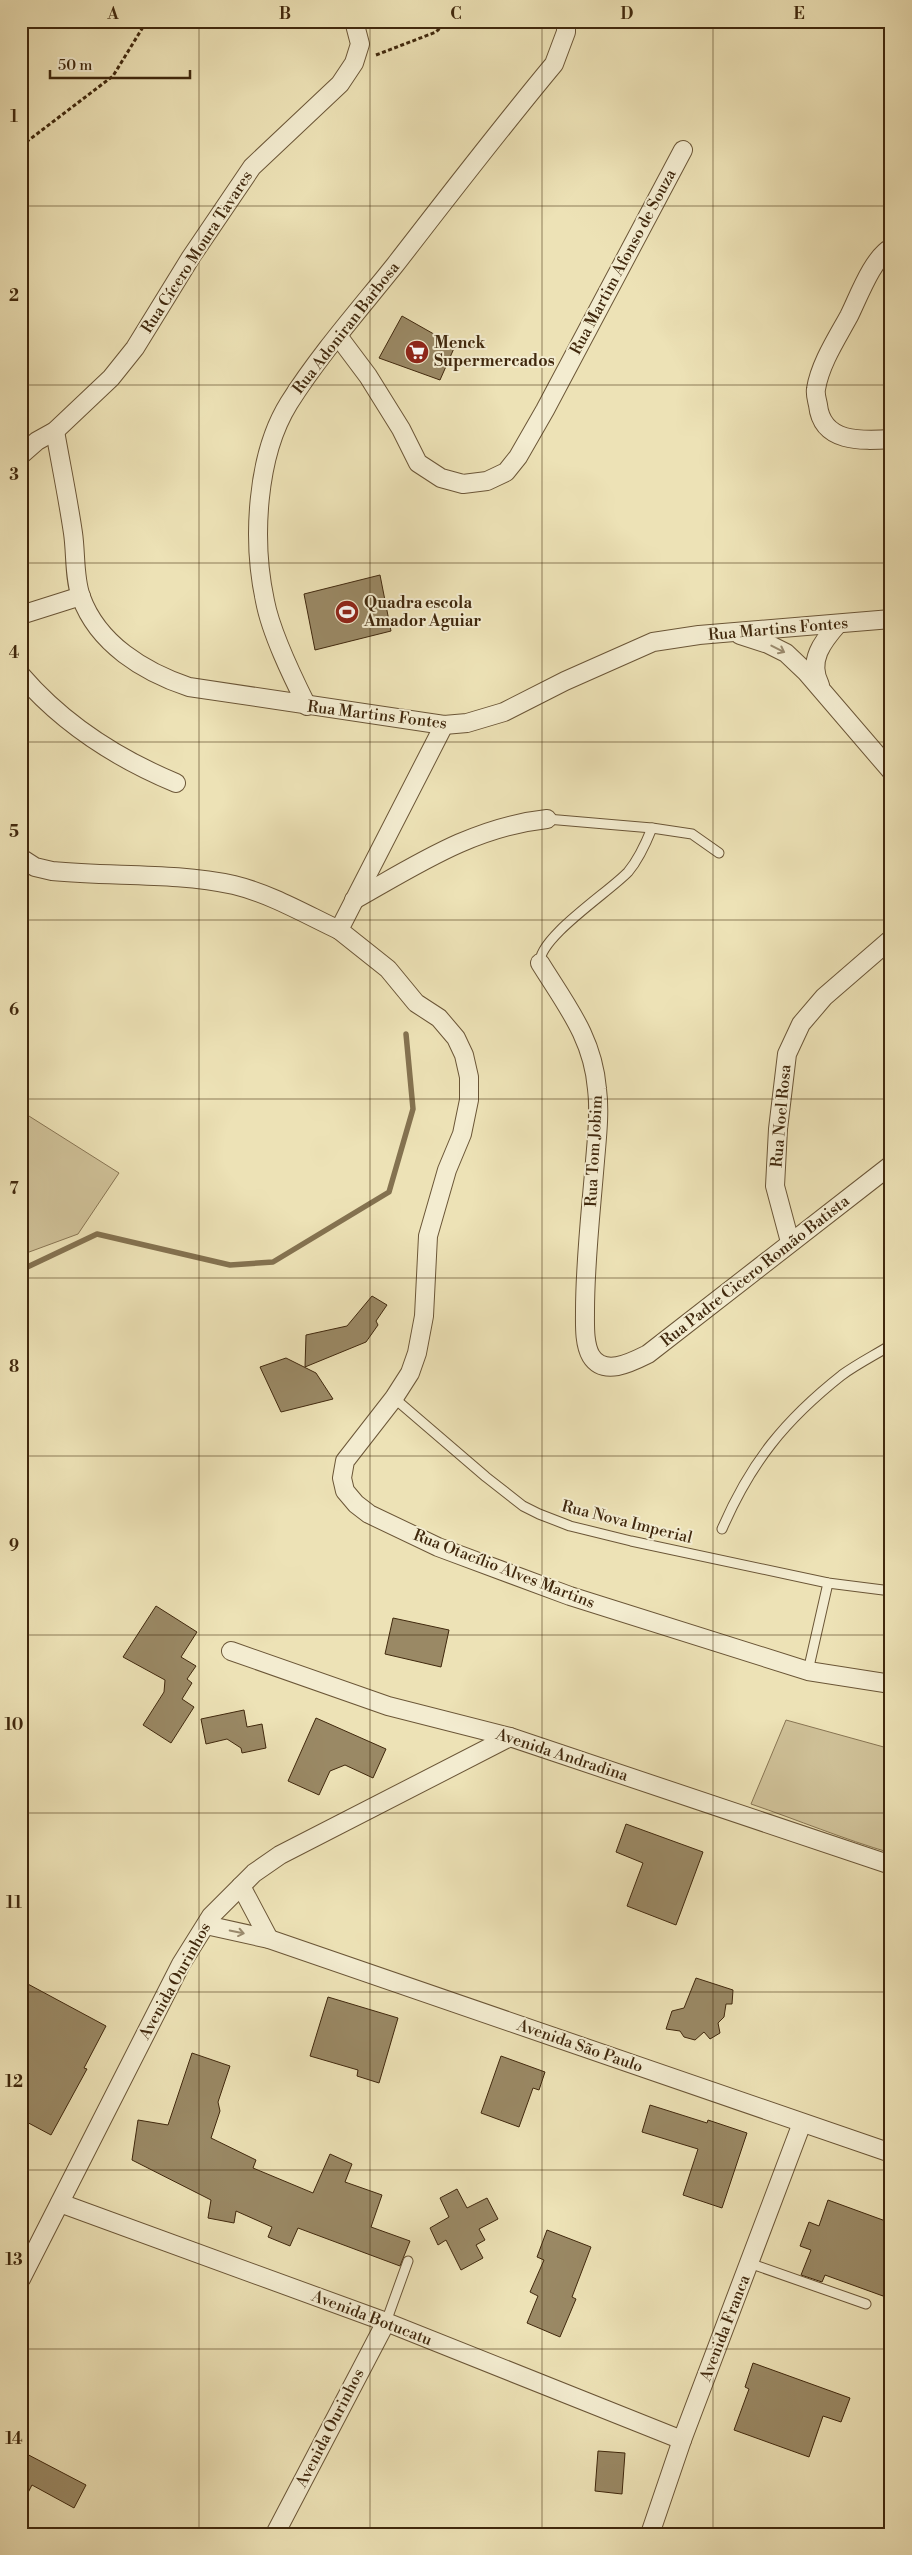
<svg xmlns="http://www.w3.org/2000/svg" width="912" height="2555" font-family="'Libre Bodoni',serif">
<style>
.green{fill:#d0c299;stroke:#887553}
.lines{fill:none;stroke-linecap:round;stroke-linejoin:round}
.stream{stroke:#847250;stroke-width:5.5}
.building{fill:#9a8965;stroke:#40280d}
.lane-casing{stroke:#6b5637;stroke-width:11}
.street-casing{stroke:#6b5637;stroke-width:20}
.path{stroke:#40280d;stroke-width:3;stroke-dasharray:4 2.5;stroke-linecap:butt}
.lane{stroke:#f3ecd0;stroke-width:9}
.street{stroke:#f3ecd0;stroke-width:18}
.oneway{stroke:#9a8a6e}
.grid{fill:none;stroke:#40280d;stroke-width:1;stroke-opacity:0.55}
.labels{text-anchor:middle;dominant-baseline:central;stroke-width:4;stroke-linejoin:round;paint-order:stroke}
.street-label{font-size:16px;fill:#40280d;stroke:#f3ecd0}
.poi-label{font-size:16px;font-weight:bold;fill:#40280d;stroke:#f3ecd0;text-anchor:start}
.neatline{fill:none;stroke:#40280d;stroke-width:2}
.grid-label{font-size:16px;text-anchor:middle;font-weight:bold;fill:#40280d}
</style>
<rect width="100%" height="100%" fill="#ede2b6"/>
<filter id="stains"><feTurbulence type="fractalNoise" baseFrequency=".004" numOctaves="4"/><feColorMatrix values="0 0 0 0 .2 0 0 0 0 .09 0 0 0 0 .02 0 0 0 .5 -.17"/></filter>
<radialGradient id="worn" r=".72"><stop offset=".6" stop-color="#630" stop-opacity="0"/><stop offset="1" stop-color="#630" stop-opacity=".3"/></radialGradient>
<g class="green">
<polygon points="21,1111 119,1173 78,1234 21,1255"/>
<path d="M786 1720 891 1749V1853C843 1839 798 1820 751 1804Z"/>
</g>
<g class="lines">
<polyline class="stream" points="21,1270 97,1234 230,1265 273,1262 389,1192 413,1109 406,1034"/>
</g>
<g class="building">
<polygon points="402,316 455,346 440,380 379,358"/>
<polygon points="380,575 391,631 315,650 304,594"/>
<polygon points="372,1296 387,1305 376,1321 378,1325 366,1342 305,1367 306,1335 347,1326"/>
<polygon points="286,1358 316,1373 333,1399 281,1412 260,1367"/>
<polygon points="156,1606 197,1632 181,1657 196,1666 187,1679 192,1683 182,1699 194,1707 171,1743 143,1725 164,1692 165,1680 123,1657"/>
<polygon points="393,1618 449,1630 441,1667 385,1654"/>
<polygon points="244,1710 247,1727 262,1724 266,1748 242,1753 241,1748 227,1739 206,1744 201,1719"/>
<polygon points="316,1718 386,1749 373,1778 345,1765 330,1771 319,1795 288,1781"/>
<polygon points="626,1824 703,1852 676,1925 627,1906 643,1863 616,1852"/>
<polygon points="696,1978 733,1990 732,2004 726,2004 724,2017 718,2023 720,2033 710,2039 704,2032 695,2040 684,2037 680,2031 666,2029 672,2011 684,2008"/>
<polygon points="26,1983 106,2026 84,2068 87,2069 51,2135 21,2119 21,1993"/>
<polygon points="328,1997 398,2018 379,2083 357,2076 358,2070 310,2056"/>
<polygon points="192,2053 230,2066 218,2102 220,2111 211,2138 256,2160 253,2168 313,2193 330,2154 352,2164 345,2182 382,2195 371,2227 410,2241 400,2266 298,2228 290,2246 268,2237 272,2227 236,2211 234,2223 208,2218 211,2200 132,2160 138,2120 168,2125"/>
<polygon points="501,2056 545,2072 539,2090 533,2088 519,2127 481,2113"/>
<polygon points="650,2105 707,2123 708,2120 747,2133 722,2208 683,2195 698,2149 642,2132"/>
<polygon points="457,2189 467,2208 487,2198 498,2219 479,2229 485,2240 476,2245 483,2258 461,2270 446,2240 438,2245 430,2228 449,2217 440,2198"/>
<polygon points="828,2200 891,2223 891,2276 883,2296 825,2275 822,2282 801,2275 811,2250 800,2246 809,2222 819,2226"/>
<polygon points="547,2230 591,2247 572,2297 576,2299 560,2337 527,2323 538,2296 530,2292 544,2260 537,2257"/>
<polygon points="753,2363 850,2398 841,2422 823,2416 809,2457 734,2430 749,2389 745,2387"/>
<polygon points="21,2451 86,2485 74,2508 32,2485 21,2506"/>
<polygon points="598,2451 625,2453 622,2494 595,2491"/>
</g>
<g class="lines">
<g class="lane-casing">
<g id="lane">
<polyline points="547,819 652,828 692,834 719,853"/>
<path d="M540 963C538 938 609 892 628 872 639 859 646 843 652 828"/>
<polyline points="394,1398 486,1477 523,1506 539,1514 570,1526 631,1541 828,1583 891,1591"/>
<path d="M722 1529C751 1462 785 1420 842 1375 857 1364 875 1355 891 1345"/>
<polyline points="808,1671 828,1583"/>
<polyline points="749,2263 866,2304"/>
<polyline points="386,2322 408,2261"/>
</g>
</g>
<g class="street-casing">
<g id="street">
<path d="M891 248C873 257 858 298 849 316 837 338 820 364 816 389 815 394 817 400 818 405 822 443 861 441 891 439"/>
<polyline points="338,336 368,376 401,429 418,463 441,478 463,484 487,481 506,472 518,457 545,410 683,150"/>
<path d="M55 431C61 465 68 499 73 533 76 553 74 578 81 597 98 644 144 672 189 687L444 725 467 723 504 712 565 681 653 642 699 635 891 619"/>
<polyline points="21,455 37,441 55,431 111,378 135,348 191,257 252,167 340,84 354,63 360,44 354,21"/>
<polyline points="21,615 81,596"/>
<polyline points="740,635 768,644 786,653 806,672 891,771"/>
<path d="M21 675C64 725 116 758 176 783"/>
<path d="M820 685C807 661 823 641 838 624"/>
<path d="M307 706C292 676 271 633 265 601 252 541 256 456 289 403 320 354 359 310 395 265 447 198 499 130 554 64L566 32V21"/>
<polyline points="444,725 339,930 388,969 416,1003 439,1018 456,1038 464,1055 469,1077 469,1100 462,1134 447,1170 428,1236 424,1316 417,1353 410,1373 394,1398 345,1461 342,1478 345,1491 356,1504 369,1514 438,1547 570,1596 808,1671 891,1684"/>
<path d="M21 858 35 867 52 871C112 877 175 872 234 885 271 894 305 914 339 930"/>
<path d="M354 900C418 864 473 827 547 819"/>
<path d="M540 963C566 1005 593 1038 597 1089 600 1112 597 1137 595 1161 591 1211 585 1261 585 1311 585 1325 584 1344 591 1356 604 1377 632 1362 648 1354L891 1165"/>
<polyline points="790,1242 775,1186 778,1129 787,1054 801,1024 824,997 891,939"/>
<polyline points="231,1651 388,1706 510,1737 891,1865"/>
<polyline points="241,1886 269,1939"/>
<polyline points="206,1925 269,1939 891,2153"/>
<polyline points="60,2203 386,2322 682,2440"/>
<polyline points="21,2279 181,1964 211,1916 254,1873 280,1855 510,1737"/>
<polyline points="275,2534 386,2322"/>
<polyline points="650,2534 682,2440 802,2123"/>
</g>
</g>
<g class="path">
<polyline points="376,55 436,32 447,21"/>
<polyline points="21,146 113,76 143,27 145,21"/>
</g>
<use href="#lane" class="lane"/>
<use href="#street" class="street"/>
</g>
<defs><path id="oneway-shaft" d="M-6 0H5M1.5-3L5.5 0L1.5 3" fill="none" stroke-width="1.6" stroke-linecap="round" stroke-linejoin="round" transform="scale(1.25)"/></defs>
<g class="oneway">
<use href="#oneway-shaft" transform="translate(778 649) rotate(27)"/>
<use href="#oneway-shaft" transform="translate(237 1932) rotate(12)"/>
</g>
<path class="grid" d="M199 21V2534M370 21V2534M542 21V2534M713 21V2534M21 206H891M21 385H891M21 563H891M21 742H891M21 920H891M21 1099H891M21 1278H891M21 1456H891M21 1635H891M21 1813H891M21 1992H891M21 2170H891M21 2349H891"/>
<defs>
<g id="supermarket-disc" transform="scale(1.25)"><circle r="9.5" fill="#8f2418" stroke="#f3ecd0"/><path d="M-6-5.5h2.5l.6 2H6L4.5 2H-2.5L-4.4-4H-6ZM-1.5 3.2a1.3 1.3 0 1 0 .1 0ZM3 3.2a1.3 1.3 0 1 0 .1 0Z" fill="#fff"/></g>
<g id="stadium-disc" transform="scale(1.25)"><circle r="9.5" fill="#8f2418" stroke="#f3ecd0"/><path d="M0-5a6.5 5 0 1 0 0 10a6.5 5 0 1 0 0-10ZM-3.5-1.8h7v3.6h-7Z" fill="#fff"/></g>
</defs>
<g fill-rule="evenodd">
<use href="#supermarket-disc" x="417" y="352"/>
<use href="#stadium-disc" x="347" y="612"/>
</g>
<g class="labels">
<g class="street-label">
<text transform="translate(197 252) rotate(-57)">Rua Cícero Moura Tavares</text>
<text transform="translate(623 262) rotate(-62)">Rua Martim Afonso de Souza</text>
<text transform="translate(346 328) rotate(-52)">Rua Adoniran Barbosa</text>
<text transform="translate(778 629) rotate(-5)">Rua Martins Fontes</text>
<text transform="translate(377 715) rotate(7)">Rua Martins Fontes</text>
<text transform="translate(781 1116) rotate(-85)">Rua Noel Rosa</text>
<text transform="translate(594 1151) rotate(-87)">Rua Tom Jobim</text>
<text transform="translate(755 1271) rotate(-38)">Rua Padre Cicero Romão Batista</text>
<text transform="translate(627 1522) rotate(14)">Rua Nova Imperial</text>
<text transform="translate(504 1569) rotate(21)">Rua Otacílio Alves Martins</text>
<text transform="translate(562 1755) rotate(18)">Avenida Andradina</text>
<text transform="translate(175 1981) rotate(-61)">Avenida Ourinhos</text>
<text transform="translate(580 2046) rotate(19)">Avenida São Paulo</text>
<text transform="translate(372 2318) rotate(21)">Avenida Botucatu</text>
<text transform="translate(725 2328) rotate(-69)">Avenida Franca</text>
<text transform="translate(330 2428) rotate(-63)">Avenida Ourinhos</text>
</g>
<g class="poi-label">
<text x="434" y="343">Menck<tspan x="434" dy="18">Supermercados</tspan></text>
<text x="364" y="603">Quadra escola<tspan x="364" dy="18">Amador Aguiar</tspan></text>
</g>
</g>
<rect width="912" height="2555" fill="none" stroke="#ede2b6" stroke-width="55"/>
<path d="M50 70v8h140v-8" fill="none" stroke="#40280d" stroke-width="2.5"/>
<text x="58" y="70" font-size="15" fill="#40280d" stroke="#f3ecd0" stroke-width="4" paint-order="stroke">50 m</text>
<rect x="28" y="28" width="856" height="2500" class="neatline"/>
<g class="grid-label">
<text x="113" y="19">A</text>
<text x="285" y="19">B</text>
<text x="456" y="19">C</text>
<text x="627" y="19">D</text>
<text x="799" y="19">E</text>
<text x="14" y="122">1</text>
<text x="14" y="301">2</text>
<text x="14" y="480">3</text>
<text x="14" y="658">4</text>
<text x="14" y="837">5</text>
<text x="14" y="1015">6</text>
<text x="14" y="1194">7</text>
<text x="14" y="1372">8</text>
<text x="14" y="1551">9</text>
<text x="14" y="1730">10</text>
<text x="14" y="1908">11</text>
<text x="14" y="2087">12</text>
<text x="14" y="2265">13</text>
<text x="14" y="2444">14</text>
</g>
<rect width="100%" height="100%" filter="url(#stains)"/>
<rect width="100%" height="100%" fill="url(#worn)"/>
</svg>
